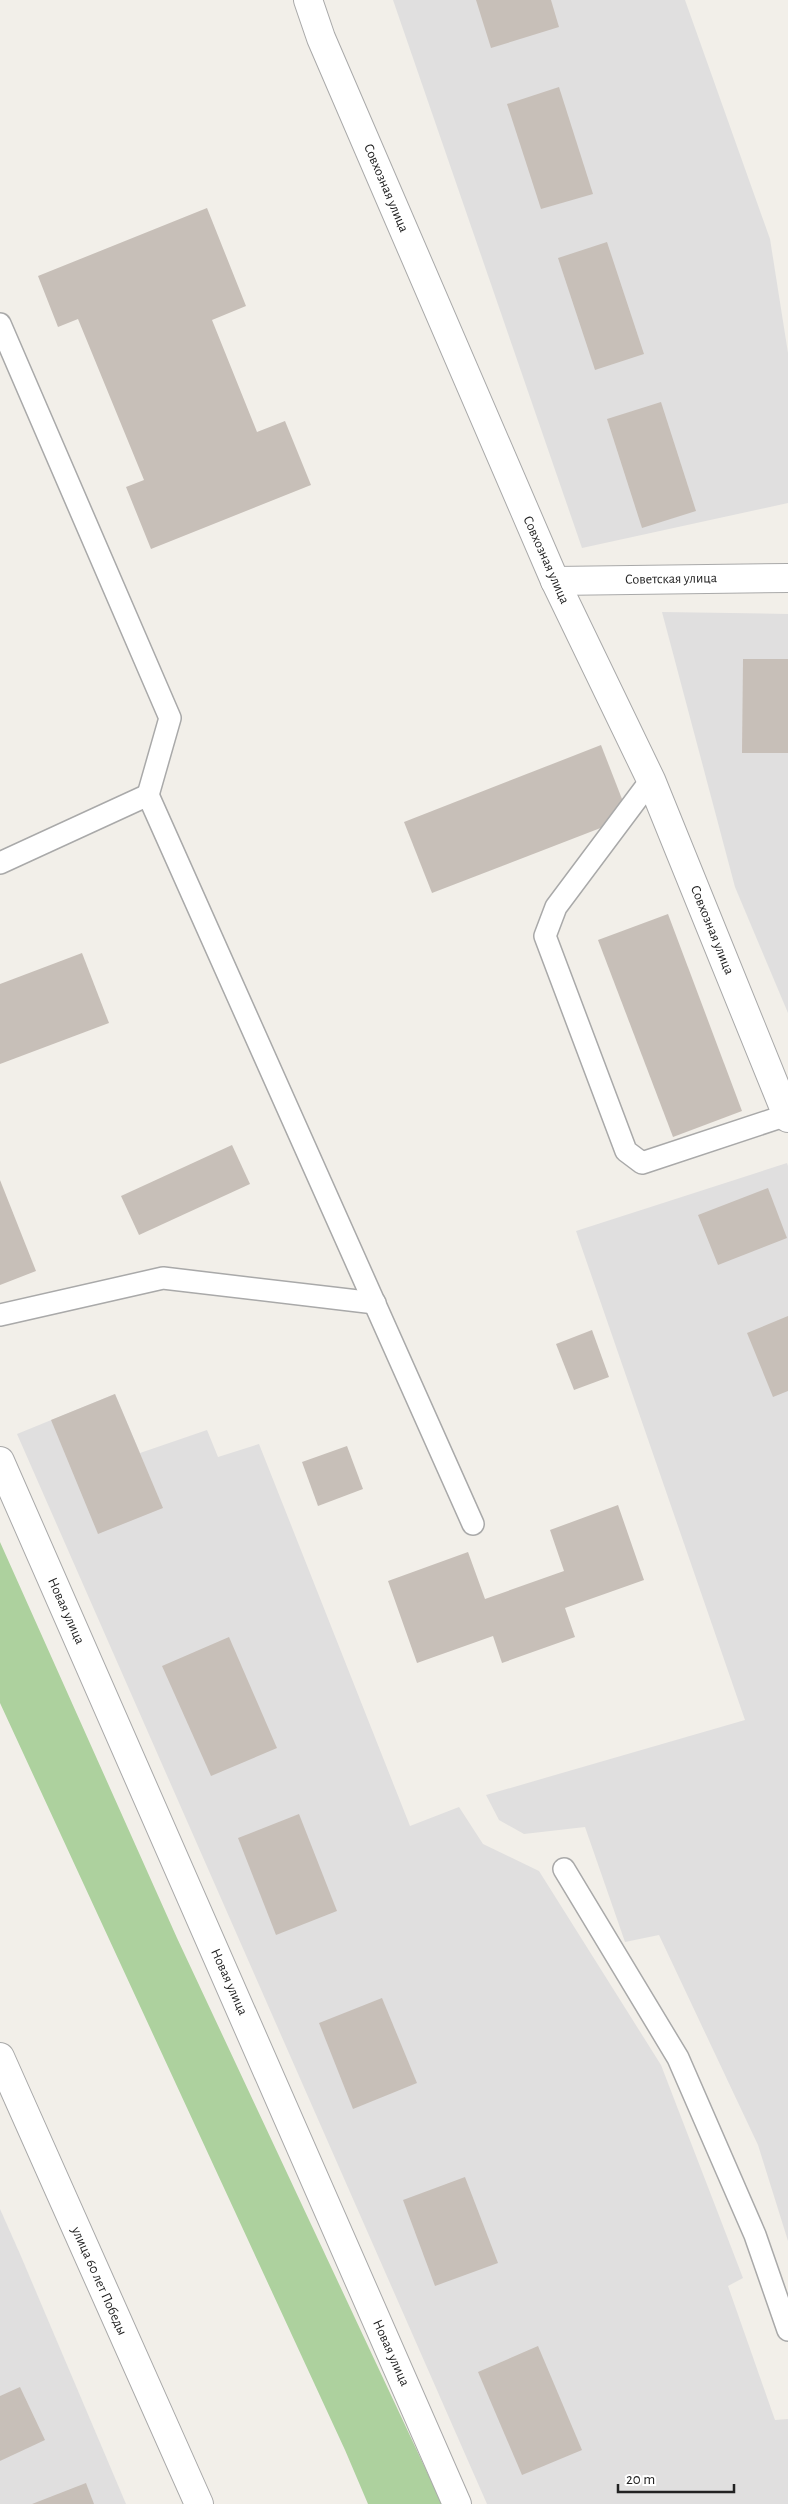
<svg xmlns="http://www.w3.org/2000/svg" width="788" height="2504" font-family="'Alegreya Sans',sans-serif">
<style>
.residential{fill:#e0dfdf}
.forest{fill:#add19e}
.building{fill:#c7bfb8}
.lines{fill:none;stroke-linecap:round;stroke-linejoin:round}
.lane-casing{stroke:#a9a9a9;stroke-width:24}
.street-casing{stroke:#a9a9a9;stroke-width:30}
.lane{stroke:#fff;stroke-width:21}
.street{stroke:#fff;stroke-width:28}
.labels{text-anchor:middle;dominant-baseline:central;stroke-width:5;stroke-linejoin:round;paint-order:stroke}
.street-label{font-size:14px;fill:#222;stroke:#fff}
</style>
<rect width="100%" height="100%" fill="#f2efe9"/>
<g class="residential">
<polygon points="393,0 685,0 770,239 788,353 788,503 582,548"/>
<polygon points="662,612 788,614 788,1013 735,887"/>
<polygon points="787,1163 788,1166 788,2241 758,2145 659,1935 625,1942 585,1827 524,1834 499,1820 486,1795 745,1720 576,1231"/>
<polygon points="115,1394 140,1453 207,1430 218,1457 259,1444 410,1826 459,1807 483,1844 539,1871 661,2065 743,2278 728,2286 775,2420 788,2419 788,2504 487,2504 17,1434"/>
<polygon points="0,2209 20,2254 126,2504 0,2504"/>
</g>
<polygon class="forest" points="0,1542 177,1938 442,2504 368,2504 345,2450 0,1703"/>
<g class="building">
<polygon points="476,0 551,0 559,27 491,48"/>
<polygon points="559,87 593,194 541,209 507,104"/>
<polygon points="207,208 246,306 212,320 257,432 285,421 311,485 151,549 126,487 144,480 78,319 58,327 38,276"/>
<polygon points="607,242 644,354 595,370 558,258"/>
<polygon points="661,402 696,511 642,528 607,419"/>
<polygon points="743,659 788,659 788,753 742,753"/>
<polygon points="601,745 629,817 432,893 404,822"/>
<polygon points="668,914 742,1111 673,1137 598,940"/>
<polygon points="82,953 109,1023 0,1064 0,984"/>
<polygon points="232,1145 250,1184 139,1235 121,1196"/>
<polygon points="0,1180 36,1271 0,1285"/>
<polygon points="768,1188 787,1238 718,1265 698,1215"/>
<polygon points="788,1316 788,1391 773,1397 747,1333"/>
<polygon points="592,1330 609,1377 574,1390 556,1344"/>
<polygon points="115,1394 163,1508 98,1534 51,1420"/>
<polygon points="347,1446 363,1489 318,1506 302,1462"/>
<polygon points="618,1505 644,1580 565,1608 575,1637 502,1663 493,1636 417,1663 388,1581 468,1552 485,1599 564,1571 550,1530"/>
<polygon points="229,1637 277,1748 211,1776 162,1666"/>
<polygon points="299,1814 337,1911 276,1935 238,1838"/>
<polygon points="382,1998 417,2083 353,2109 319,2023"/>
<polygon points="465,2177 498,2263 435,2286 403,2200"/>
<polygon points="538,2346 582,2450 522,2475 478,2372"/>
<polygon points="20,2387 45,2440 0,2461 0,2396"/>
<polygon points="86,2483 94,2504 32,2504"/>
</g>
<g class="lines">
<g class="lane-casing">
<g id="lane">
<polyline points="0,324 170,718 148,795"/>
<polyline points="651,780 556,907 545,936 626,1151 642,1163 787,1115"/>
<polyline points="0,863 148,795 473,1524"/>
<polyline points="0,1315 163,1278 375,1303"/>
<polyline points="564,1869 678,2058 755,2235 788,2330"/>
</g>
</g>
<g class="street-casing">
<g id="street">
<polyline points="308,0 321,38 555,581 651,780 788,1118"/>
<polyline points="555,581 788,578"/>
<polyline points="0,1461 457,2504"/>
<polyline points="0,2057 199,2504"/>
</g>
</g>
<use href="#lane" class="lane"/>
<use href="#street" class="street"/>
</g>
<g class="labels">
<g class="street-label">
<text transform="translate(386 188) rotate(67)">Совхозная улица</text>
<text transform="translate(546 560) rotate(66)">Совхозная улица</text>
<text transform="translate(671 579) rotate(-1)">Советская улица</text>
<text transform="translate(712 930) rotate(68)">Совхозная улица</text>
<text transform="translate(66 1611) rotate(66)">Новая улица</text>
<text transform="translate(229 1982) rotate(66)">Новая улица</text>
<text transform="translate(99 2281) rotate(66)">улица 60 лет Победы</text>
<text transform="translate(391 2353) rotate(66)">Новая улица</text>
</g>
</g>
<path d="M618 2484v8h116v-8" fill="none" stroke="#222222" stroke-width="2.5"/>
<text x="626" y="2484" font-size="15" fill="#222222" stroke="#ffffff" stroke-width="4" paint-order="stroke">20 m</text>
</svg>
